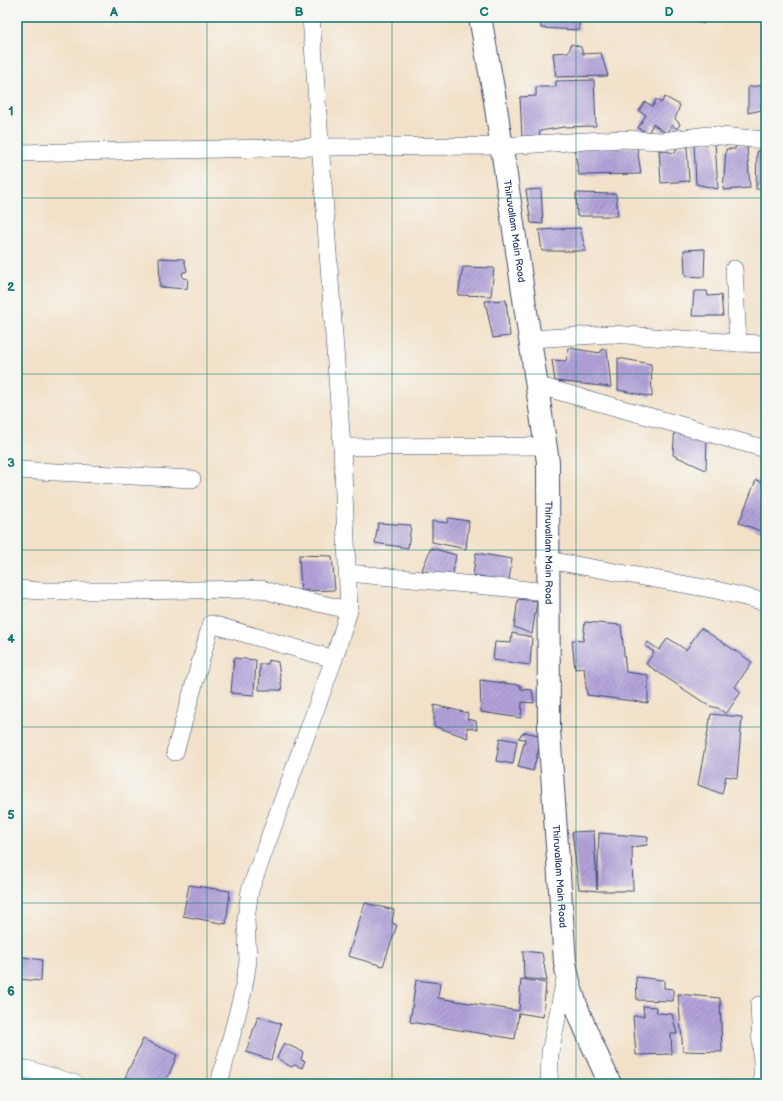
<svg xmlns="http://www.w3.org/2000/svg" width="783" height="1101" font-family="'Balsamiq Sans',sans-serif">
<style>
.building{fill:url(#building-hatch)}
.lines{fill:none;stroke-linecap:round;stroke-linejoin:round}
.minor-casing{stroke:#3b4a6e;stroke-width:18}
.secondary-casing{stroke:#3b4a6e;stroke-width:24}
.minor{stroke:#fff;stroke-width:17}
.secondary{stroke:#fff;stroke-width:22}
.grid{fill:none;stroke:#0f766e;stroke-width:1;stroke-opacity:0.55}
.labels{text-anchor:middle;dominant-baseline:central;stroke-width:3;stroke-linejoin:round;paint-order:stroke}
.street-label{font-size:10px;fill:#1b2f5e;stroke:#f6f6f2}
.neatline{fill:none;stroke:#0f766e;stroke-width:1.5}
.grid-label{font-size:13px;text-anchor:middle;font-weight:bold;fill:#0f766e}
</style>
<defs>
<pattern id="building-hatch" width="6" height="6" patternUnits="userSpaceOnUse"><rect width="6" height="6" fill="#b2a2d9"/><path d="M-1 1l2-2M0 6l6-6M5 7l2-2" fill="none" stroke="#9084b3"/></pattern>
</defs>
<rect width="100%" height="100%" fill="#f6f6f2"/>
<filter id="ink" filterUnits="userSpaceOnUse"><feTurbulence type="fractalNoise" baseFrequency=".025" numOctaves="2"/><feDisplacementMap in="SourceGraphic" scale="8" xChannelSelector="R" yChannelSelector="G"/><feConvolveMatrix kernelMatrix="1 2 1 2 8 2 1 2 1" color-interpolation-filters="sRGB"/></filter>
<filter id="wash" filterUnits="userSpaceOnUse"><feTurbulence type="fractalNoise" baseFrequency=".012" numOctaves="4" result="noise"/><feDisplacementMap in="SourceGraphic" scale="16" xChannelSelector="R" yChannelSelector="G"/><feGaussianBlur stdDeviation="0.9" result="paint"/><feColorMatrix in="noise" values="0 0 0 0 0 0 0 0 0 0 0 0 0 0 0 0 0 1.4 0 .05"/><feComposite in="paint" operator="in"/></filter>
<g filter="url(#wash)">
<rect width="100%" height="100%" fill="#f2e1c8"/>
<g id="blocks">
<g class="building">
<polygon points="540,17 574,17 574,18 579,19 579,30 541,28"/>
<polygon points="695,17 710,17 703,24 693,19"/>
<polygon points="571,44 581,47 583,54 601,53 608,76 556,77 553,53 569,52"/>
<polygon points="594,80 596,126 564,127 540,131 539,136 522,137 520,97 536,96 536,87 556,87 556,81"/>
<polygon points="766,85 766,104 761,103 762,110 748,113 748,87"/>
<polygon points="665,97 680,105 675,119 680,124 677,129 672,125 667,134 653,124 648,133 638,128 646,115 639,111 645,102 653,106 656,99 661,103"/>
<polygon points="694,142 715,143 718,189 696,184"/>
<polygon points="678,145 687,146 689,181 661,183 659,150 675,153"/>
<polygon points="736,145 747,145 750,188 723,190 726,149 735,149"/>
<polygon points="637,147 641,174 579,175 574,148"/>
<polygon points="757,151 766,151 766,190 756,189"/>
<polygon points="541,189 543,224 531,223 526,190"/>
<polygon points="576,193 616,194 618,216 577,216"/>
<polygon points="580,228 586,251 542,251 539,230"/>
<polygon points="705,249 704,277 685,276 684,250"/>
<polygon points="159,258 184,259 187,271 182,273 183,278 188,279 187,289 160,287"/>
<polygon points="463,267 494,268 491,296 458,295"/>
<polygon points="694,291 707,291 708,296 721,295 723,316 692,316"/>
<polygon points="506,300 510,336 493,338 485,301"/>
<polygon points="569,348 600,353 602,349 607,350 611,387 555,381 552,360 566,361"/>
<polygon points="618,358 651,364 652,397 618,390"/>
<polygon points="675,427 707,436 706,470 673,455"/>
<polygon points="756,480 766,484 766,533 739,523"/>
<polygon points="448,518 469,521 466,549 432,542 432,521 447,523"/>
<polygon points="378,523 411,525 408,548 375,543"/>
<polygon points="431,548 456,555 452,579 422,570"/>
<polygon points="476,553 512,559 509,581 473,575"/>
<polygon points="299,555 332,556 335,590 301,591"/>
<polygon points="518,599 537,601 532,634 514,627"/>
<polygon points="585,622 621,625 626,672 648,675 648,703 587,695 584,668 575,669 572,640 583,641"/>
<polygon points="701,628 752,662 735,687 741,692 726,714 718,708 709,706 646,664 654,652 645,646 648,642 659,650 668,638 686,650"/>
<polygon points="512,633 532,637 530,665 493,660 495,642 511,643"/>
<polygon points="234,658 256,660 254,695 231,693"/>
<polygon points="268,660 278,662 282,690 259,690 260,664 268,664"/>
<polygon points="480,680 520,685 521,689 532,690 534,703 522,702 521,718 481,712"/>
<polygon points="434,705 468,713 467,719 476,721 477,730 467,727 468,738 434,726"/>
<polygon points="711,714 742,717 737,778 726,776 722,794 698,785"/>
<polygon points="525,732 542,736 533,771 518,767 525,739 518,738"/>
<polygon points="500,738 517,741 513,764 496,761"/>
<polygon points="594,831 597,889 599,833 648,837 647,845 632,847 633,891 598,891 579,889 572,832"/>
<polygon points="189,885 230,891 226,924 183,916"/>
<polygon points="365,903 394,910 392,923 397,925 383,966 348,956"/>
<polygon points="523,951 542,953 547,981 524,978"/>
<polygon points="17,956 42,960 41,981 17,979"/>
<polygon points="636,977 664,980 664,988 673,989 673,1001 637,1000"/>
<polygon points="521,979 546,983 543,1017 519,1013 515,1039 410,1022 416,980 440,983 438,998 519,1011"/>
<polygon points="678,994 720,998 722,1052 683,1051"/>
<polygon points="643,1006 656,1007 657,1013 672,1014 677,1034 671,1034 672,1054 636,1055 633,1016 644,1016"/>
<polygon points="258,1016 281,1024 271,1060 246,1052"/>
<polygon points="143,1039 177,1055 165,1084 126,1084 123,1082"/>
<polygon points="284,1043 303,1052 301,1060 305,1061 302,1068 295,1065 291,1067 277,1058"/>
</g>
</g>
</g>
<g filter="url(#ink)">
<use href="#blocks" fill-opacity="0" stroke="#3b4a6e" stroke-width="1"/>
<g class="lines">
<g class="minor-casing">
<g id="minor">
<polyline points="311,17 342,447 349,610"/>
<polyline points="17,153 320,147 501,146 621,139 663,141 708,135 766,140"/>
<polyline points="734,269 738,343"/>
<polyline points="530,339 612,334 738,343 766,344"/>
<polyline points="536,385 766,449"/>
<polyline points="342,447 545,446"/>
<polyline points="17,470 192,479"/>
<polyline points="548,560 716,590 766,602"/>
<polyline points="348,573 549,592"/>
<polyline points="17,589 40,591 125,591 262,589 277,594 349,610 334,659 250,890 246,919 248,961 243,992 219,1084"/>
<polyline points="175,752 211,624 334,659"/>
<polyline points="759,1005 763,1084"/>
<polyline points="17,1070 27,1069 76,1084"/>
<polyline points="549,1084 550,1053 566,974"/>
</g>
</g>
<g class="secondary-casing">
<g id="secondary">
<path id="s1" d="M480 17 494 94 548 462 549 730 565 962C571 1004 593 1045 610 1084"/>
</g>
</g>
<use href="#minor" class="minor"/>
<use href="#secondary" class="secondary"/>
</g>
</g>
<path class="grid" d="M207 17V1084M392 17V1084M576 17V1084M17 198H766M17 374H766M17 550H766M17 727H766M17 903H766"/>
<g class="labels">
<g class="street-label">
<text stroke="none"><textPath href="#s1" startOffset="217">Thiruvallam Main Road</textPath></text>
<text stroke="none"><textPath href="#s1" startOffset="541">Thiruvallam Main Road</textPath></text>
<text stroke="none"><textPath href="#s1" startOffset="865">Thiruvallam Main Road</textPath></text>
</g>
</g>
<rect width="783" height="1101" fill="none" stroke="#f6f6f2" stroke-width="44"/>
<rect x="22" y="22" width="739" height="1057" class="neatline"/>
<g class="grid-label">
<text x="114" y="16">A</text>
<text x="299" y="16">B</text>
<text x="484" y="16">C</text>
<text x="669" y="16">D</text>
<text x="11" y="115">1</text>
<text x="11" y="291">2</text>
<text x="11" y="467">3</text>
<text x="11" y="643">4</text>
<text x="11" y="819">5</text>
<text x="11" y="995">6</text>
</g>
</svg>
